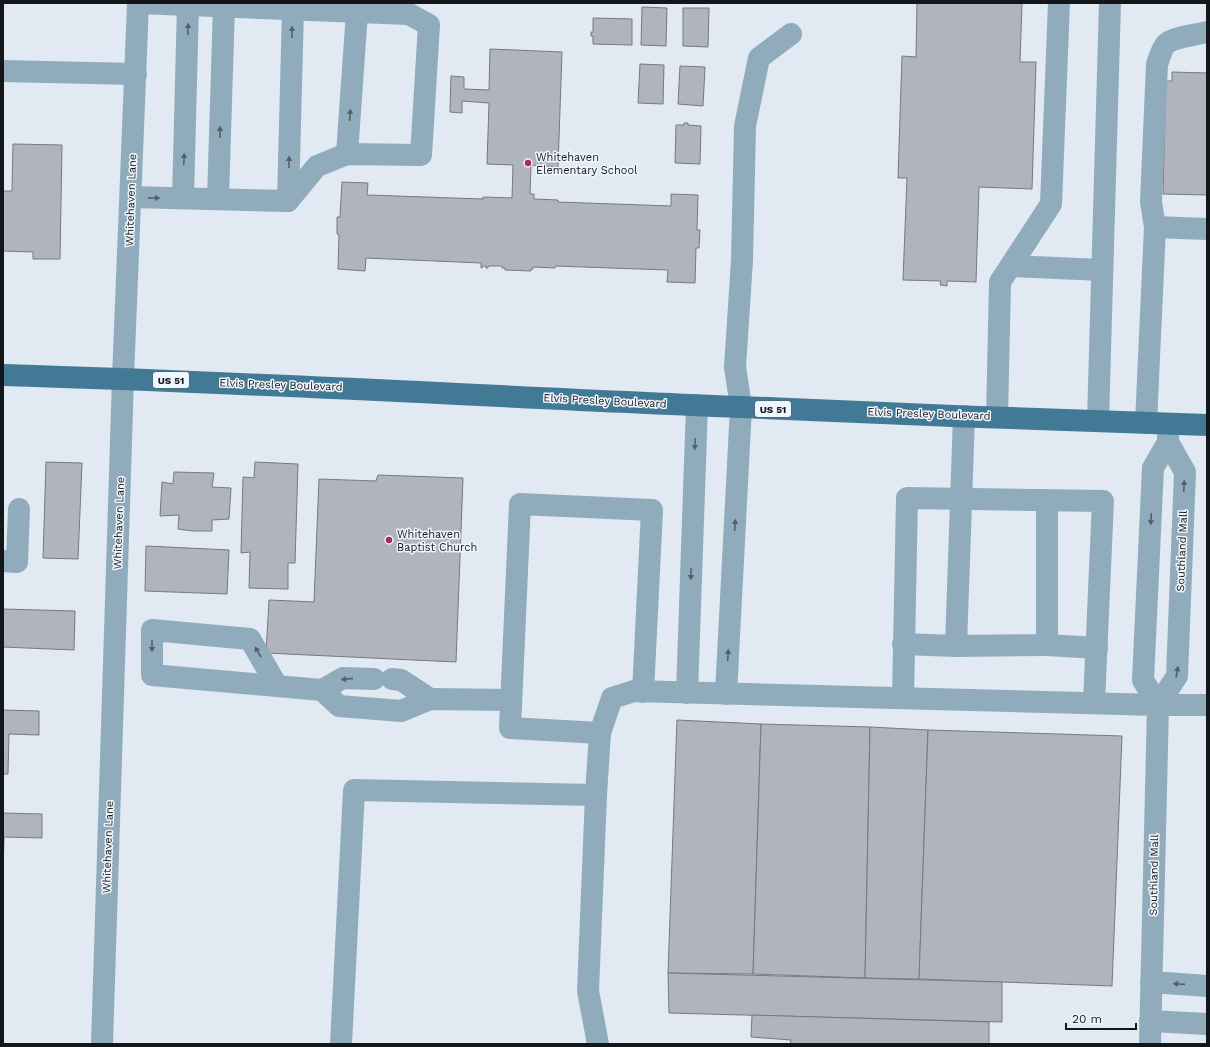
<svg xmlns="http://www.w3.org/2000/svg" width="1210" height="1047" font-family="'Work Sans',sans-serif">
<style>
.building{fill:#b1b4be;stroke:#767882}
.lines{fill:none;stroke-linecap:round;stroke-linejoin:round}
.minor{stroke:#90acbc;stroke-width:22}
.major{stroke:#427995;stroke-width:22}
.oneway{fill:#52626b}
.poi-dot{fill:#af2666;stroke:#eff6fd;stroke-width:1.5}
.labels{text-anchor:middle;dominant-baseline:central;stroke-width:3;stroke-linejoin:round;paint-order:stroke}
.shield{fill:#eff6fd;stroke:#565a5e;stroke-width:1}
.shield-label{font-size:10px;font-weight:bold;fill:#14171a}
.poi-label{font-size:11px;fill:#14171a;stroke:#eff6fd;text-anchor:start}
.street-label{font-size:11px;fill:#14171a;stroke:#eff6fd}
</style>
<rect width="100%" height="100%" fill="#e1e9f2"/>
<g class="building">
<polygon points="917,3 1022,3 1020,62 1036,62 1032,189 979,187 976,282 947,281 947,286 940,285 941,281 903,280 907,178 898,178 902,56 916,57"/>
<polygon points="642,7 667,8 666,46 641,45"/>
<polygon points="683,8 709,8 708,47 683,46"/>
<polygon points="593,18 632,19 632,45 593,44 593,36 591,36 591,32 593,32"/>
<polygon points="490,49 562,52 558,167 531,165 530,194 534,194 534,199 558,200 558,202 671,206 671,194 698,195 697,230 700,230 699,248 696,248 695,283 667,282 668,270 555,266 555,268 533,267 533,269 531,269 531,271 505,270 505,268 502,268 502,266 488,266 488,268 486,268 486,266 483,266 482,268 481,268 481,263 366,258 365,271 338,269 339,235 337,234 337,217 340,217 342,182 368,183 367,195 483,199 483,197 512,198 513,165 487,164 489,103 462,101 462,113 450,112 451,76 464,77 464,89 489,90"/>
<polygon points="640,64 664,65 663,104 638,103"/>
<polygon points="680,66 705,67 703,106 678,104"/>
<polygon points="1172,72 1207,73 1207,195 1163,194 1166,81 1172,81"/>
<polygon points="684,123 688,123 688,125 701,126 700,164 675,163 676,125 684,125"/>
<polygon points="13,144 62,145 60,259 33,259 33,252 3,251 3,191 12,191"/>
<polygon points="46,462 82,463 78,559 43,558"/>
<polygon points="255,462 298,464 295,563 288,563 288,589 249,588 250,552 241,553 243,477 254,478"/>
<polygon points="174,472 214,473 212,487 231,488 229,519 212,520 212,531 193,531 178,529 179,515 160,516 162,482 173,484"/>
<polygon points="378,475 463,478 456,662 266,653 269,600 314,602 319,479 376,481"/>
<polygon points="146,546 229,550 227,594 145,591"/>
<polygon points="3,609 75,611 74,650 3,647"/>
<polygon points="3,710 39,711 39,735 9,734 8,774 3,774"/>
<polygon points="677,720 761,724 753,974 668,973"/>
<polygon points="761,724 870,727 865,978 753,974"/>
<polygon points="870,727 928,730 919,979 865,978"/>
<polygon points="928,730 1122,736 1112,986 919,979"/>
<polygon points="3,813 42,814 42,838 4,837 3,874"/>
<polygon points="668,973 1002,982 1002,1022 669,1013"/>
<polygon points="752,1015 989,1022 989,1044 790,1044 791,1040 751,1037"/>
</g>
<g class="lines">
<g class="minor">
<polyline points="3,71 136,74"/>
<polyline points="347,154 357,12"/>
<polyline points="131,197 288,201 317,166 347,154 421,155 429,25 409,14 138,3"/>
<polyline points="183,198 188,5"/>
<polyline points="218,199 224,6"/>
<polyline points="288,201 293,9"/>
<polyline points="1155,227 1207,229"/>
<polyline points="1011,266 1102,270"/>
<polyline points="964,416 956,646 1047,645 1047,500"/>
<polyline points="997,417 1000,282 1051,204 1059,3"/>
<polyline points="1098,421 1110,3"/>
<path d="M1146 423 1155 227 1151 202 1157 64C1159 59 1162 48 1166 44 1173 37 1197 35 1207 32"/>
<polyline points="3,561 17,562 19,509"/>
<polyline points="903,644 956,646"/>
<polyline points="1047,645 1097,648"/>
<polyline points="392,679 401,680 430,699"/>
<polyline points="277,686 250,639 152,630 152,675 322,690 339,706 401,711 430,699 510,700"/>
<polyline points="322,690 343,678 374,679"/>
<polyline points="687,693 697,405"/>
<polyline points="726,694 741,407 735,367 742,260 745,126 759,58 791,34"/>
<polyline points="903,698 907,498 1103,501 1094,703"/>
<polyline points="1158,705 1177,676 1185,472 1168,442 1168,431"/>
<polyline points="600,733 510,728 520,504 652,510 643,692"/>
<polyline points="1151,982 1207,986"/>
<polyline points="1150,1021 1207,1024"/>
<polyline points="102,1044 123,378 138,3"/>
<polyline points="341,1044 354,790 596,795"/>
<polyline points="598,1044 588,991 596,795 600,733 612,698 634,691 1158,705 1207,705"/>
<polyline points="1150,1044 1158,705 1143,680 1153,468 1168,442"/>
</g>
<path class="major" d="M3 375C249 382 495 397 741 407 896 414 1052 420 1207 425"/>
</g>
<defs><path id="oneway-solid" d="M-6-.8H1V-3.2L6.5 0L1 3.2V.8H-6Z"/></defs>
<g class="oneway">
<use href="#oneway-solid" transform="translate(188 29) rotate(-88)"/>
<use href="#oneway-solid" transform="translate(292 32) rotate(-89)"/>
<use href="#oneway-solid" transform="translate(350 115) rotate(-86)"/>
<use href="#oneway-solid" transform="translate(220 132) rotate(-88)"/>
<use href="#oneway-solid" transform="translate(184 159) rotate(-88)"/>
<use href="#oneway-solid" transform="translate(289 162) rotate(-89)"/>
<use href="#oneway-solid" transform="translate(154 198) rotate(1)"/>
<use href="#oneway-solid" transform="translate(695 444) rotate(92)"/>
<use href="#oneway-solid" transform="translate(1184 486) rotate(-88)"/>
<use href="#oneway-solid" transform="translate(1151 519) rotate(93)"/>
<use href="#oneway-solid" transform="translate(735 525) rotate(-87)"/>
<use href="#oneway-solid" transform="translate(691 574) rotate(92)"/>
<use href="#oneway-solid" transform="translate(152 646) rotate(90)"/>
<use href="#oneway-solid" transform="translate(258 652) rotate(-120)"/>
<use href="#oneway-solid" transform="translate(728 655) rotate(-87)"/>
<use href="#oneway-solid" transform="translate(1177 672) rotate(-80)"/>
<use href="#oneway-solid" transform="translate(347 679) rotate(174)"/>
<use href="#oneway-solid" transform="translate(1179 984) rotate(-176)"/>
</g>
<g class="poi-dot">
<circle cx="528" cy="163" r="4"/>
<circle cx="389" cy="540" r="4"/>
</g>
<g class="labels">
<g class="shield">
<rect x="153" y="372" width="36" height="16" rx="3"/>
<rect x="755" y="401" width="36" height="16" rx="3"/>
</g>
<g class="shield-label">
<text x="171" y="380">US 51</text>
<text x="773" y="409">US 51</text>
</g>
<g class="poi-label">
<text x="536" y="157">Whitehaven<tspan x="536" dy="13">Elementary School</tspan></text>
<text x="397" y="534">Whitehaven<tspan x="397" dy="13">Baptist Church</tspan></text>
</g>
<g class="street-label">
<text transform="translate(131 200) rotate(-88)">Whitehaven Lane</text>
<text transform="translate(281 385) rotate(2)">Elvis Presley Boulevard</text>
<text transform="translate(605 401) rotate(3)">Elvis Presley Boulevard</text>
<text transform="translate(929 414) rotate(2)">Elvis Presley Boulevard</text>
<text transform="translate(119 523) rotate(-88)">Whitehaven Lane</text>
<text transform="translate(1182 551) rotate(-88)">Southland Mall</text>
<text transform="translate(108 847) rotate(-88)">Whitehaven Lane</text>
<text transform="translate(1154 875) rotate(-89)">Southland Mall</text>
</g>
</g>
<rect width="1210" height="1047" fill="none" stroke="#14171a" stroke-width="8"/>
<path d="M1066 1023v6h70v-6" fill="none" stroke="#14171a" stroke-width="2"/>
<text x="1072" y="1023" font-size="12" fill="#14171a" stroke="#eff6fd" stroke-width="3" paint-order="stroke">20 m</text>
</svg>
